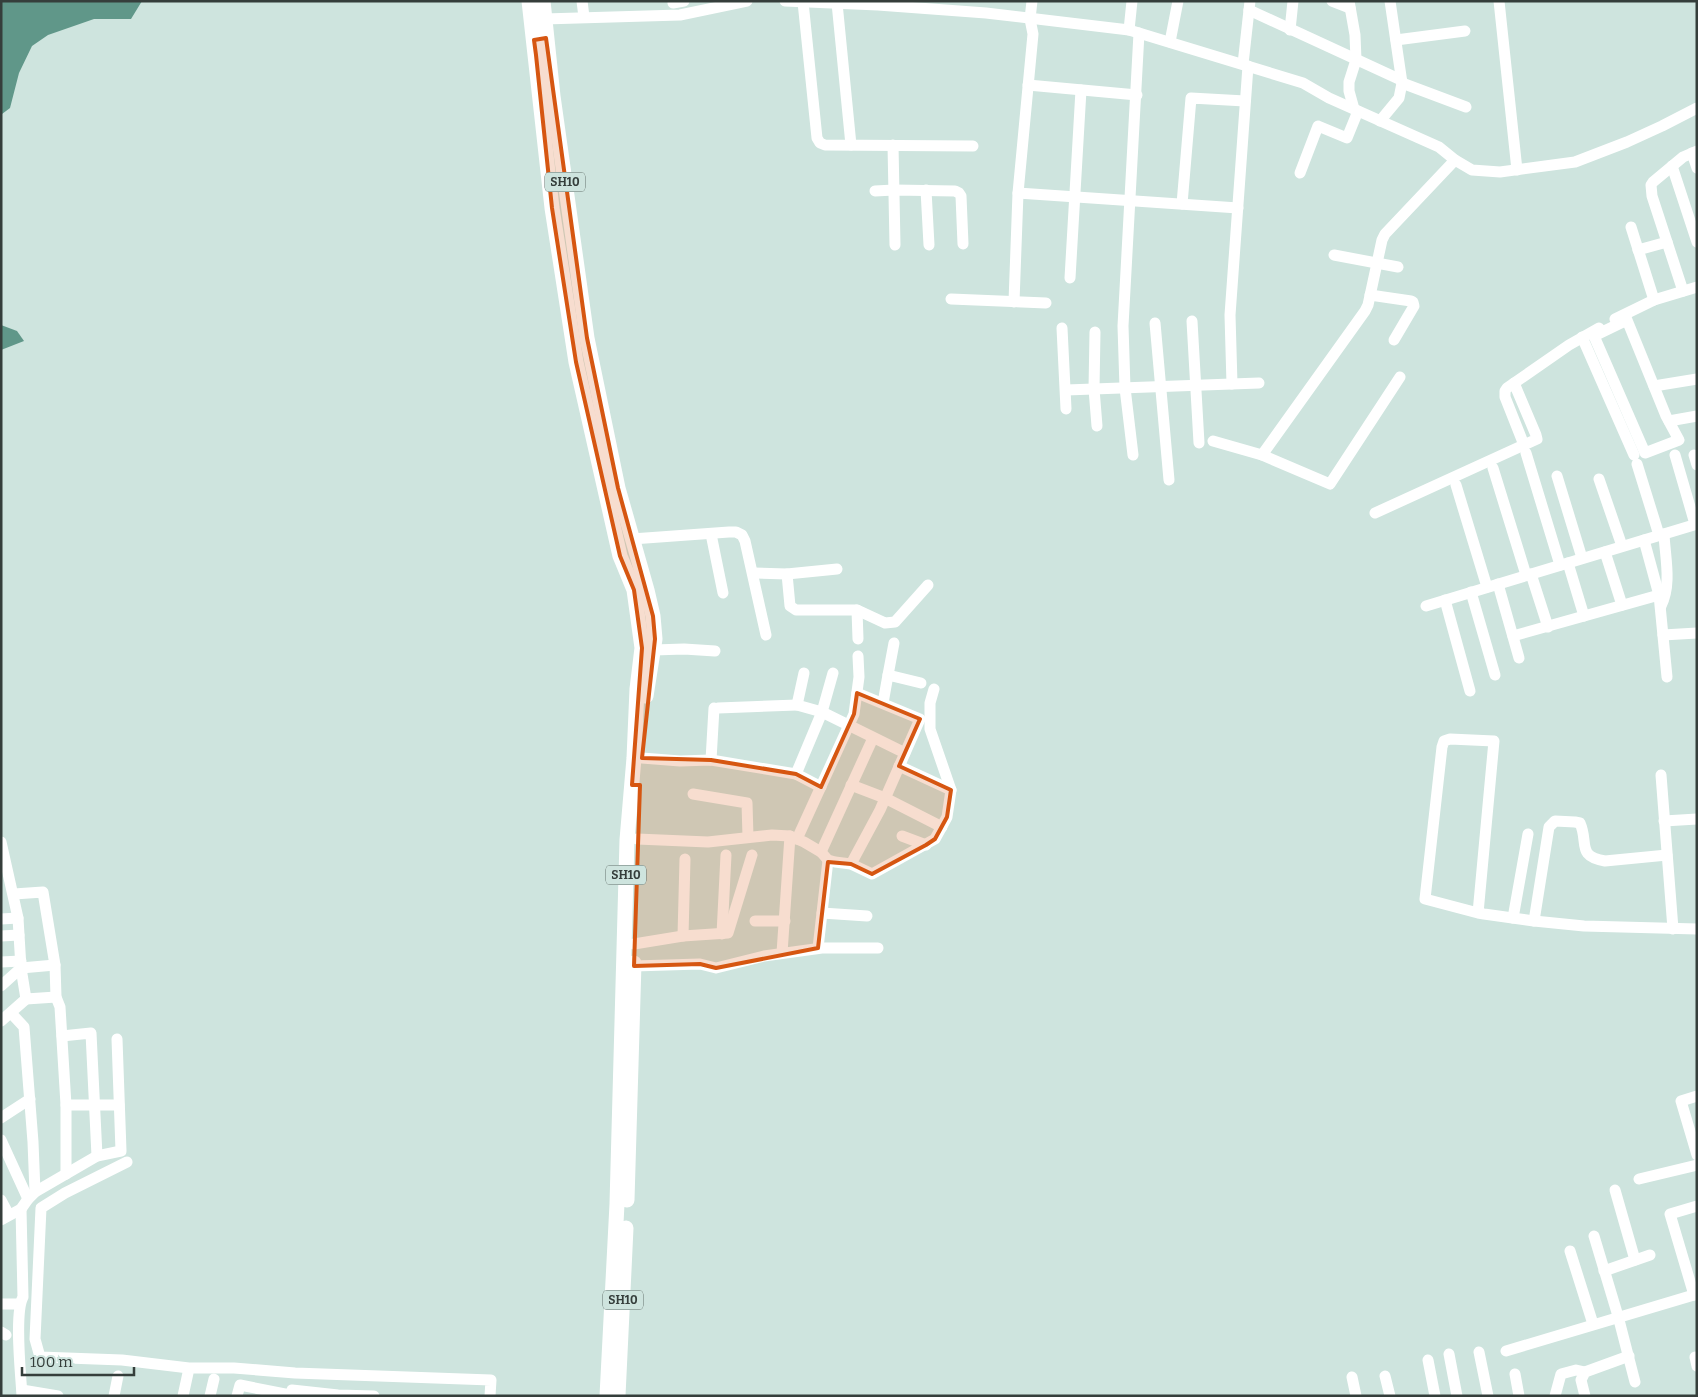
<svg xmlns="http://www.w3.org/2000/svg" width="1698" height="1397" font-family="Bitter,serif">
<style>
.water{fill:#609789}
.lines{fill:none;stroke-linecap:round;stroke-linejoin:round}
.minor{stroke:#fff;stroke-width:11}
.major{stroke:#fff;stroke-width:15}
.marked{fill:#d65611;fill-opacity:0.2;stroke:#d65611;stroke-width:4;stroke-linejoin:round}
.labels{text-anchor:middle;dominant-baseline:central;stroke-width:4;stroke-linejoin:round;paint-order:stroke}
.shield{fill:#cee4de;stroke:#63706c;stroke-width:1}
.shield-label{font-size:12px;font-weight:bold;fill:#353e3b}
</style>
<rect width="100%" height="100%" fill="#cee4de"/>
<g class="water">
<polygon points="1,1 142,1 131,19 94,19 48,35 32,46 19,73 10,108 2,114 1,136"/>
<polygon points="1,325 17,331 24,341 1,350"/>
</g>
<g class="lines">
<g class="minor">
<polyline points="582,1 584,17"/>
<polyline points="785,1 878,5 986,13 1129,30 1303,83 1329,98 1439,147 1455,160 1472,170 1500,172 1575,162 1627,142 1662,126 1697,108"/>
<polyline points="1332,1 1350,8"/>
<polyline points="1349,1 1355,35 1356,60 1349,82 1349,91 1354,109"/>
<polyline points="1499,1 1517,170"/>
<polyline points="803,2 817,138 820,143 825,145 973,146"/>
<polyline points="673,3 684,1"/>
<polyline points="837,3 851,145"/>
<polyline points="1249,10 1401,80"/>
<polyline points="544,19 680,15 747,1"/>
<polyline points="1129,30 1132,1"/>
<polyline points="1290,30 1293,1"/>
<polyline points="1396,40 1465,31"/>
<polyline points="1170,42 1178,1"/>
<polyline points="1243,64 1250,1"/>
<polyline points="1402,83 1466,107"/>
<polyline points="1028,85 1137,95"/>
<polyline points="1380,121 1399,98 1402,83 1390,1"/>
<polyline points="893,145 895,245"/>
<polyline points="1692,153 1697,168"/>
<polyline points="1672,166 1697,242"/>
<polyline points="1300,173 1318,126 1347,138 1358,111"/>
<polyline points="926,190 929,245"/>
<polyline points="875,191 894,190 955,191 959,193 961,196 963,244"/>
<polyline points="1018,193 1238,208"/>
<polyline points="1182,204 1191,98 1245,101"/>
<polyline points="1631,227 1654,300"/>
<polyline points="1638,250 1667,242"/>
<polyline points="1334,255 1398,267"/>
<polyline points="1070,278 1081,90"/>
<polyline points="1683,291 1652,196 1651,185 1653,182 1683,157 1697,151"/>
<polyline points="1370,295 1411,301 1413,302 1414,306 1394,340"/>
<polyline points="951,299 1046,303"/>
<polyline points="1014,302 1018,193 1033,34 1030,19 1032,1"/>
<polyline points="1615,319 1654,300 1697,287"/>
<polygon points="1627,320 1666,416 1679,440 1645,453 1594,336"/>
<polyline points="1192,321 1199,443"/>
<polyline points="1155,323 1169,480"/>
<polyline points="1062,328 1066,409"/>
<polyline points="1095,332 1094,389 1097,426"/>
<polyline points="1582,337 1634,455"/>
<polyline points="1232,384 1230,315 1248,66"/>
<polyline points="1654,386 1697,379"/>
<polyline points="1066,390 1259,383"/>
<polyline points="1669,421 1697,416"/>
<polyline points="1213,441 1262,455 1330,484 1400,377"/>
<polyline points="1524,445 1505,397 1505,391 1507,388 1569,345 1599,328"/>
<polyline points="1526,453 1560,565"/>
<polyline points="1133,455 1125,388 1123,326 1139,33"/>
<polyline points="1262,455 1365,311 1368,305 1382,240 1385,234 1455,160"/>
<polyline points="1675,455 1695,524"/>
<polyline points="1694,455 1697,465"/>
<polyline points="1637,464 1659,535"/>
<polyline points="1493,468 1526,575"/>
<polyline points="1557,476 1582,558"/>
<polyline points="1599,479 1622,546"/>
<polyline points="1456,485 1487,587"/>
<polyline points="1375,513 1537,439 1536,435 1514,383"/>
<polyline points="711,534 723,593"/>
<polyline points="632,539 729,532 736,532 742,535 745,541 766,635"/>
<polyline points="1644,540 1659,595 1667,677"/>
<polyline points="1605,552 1622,605"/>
<polyline points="1568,563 1584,616"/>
<polyline points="753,573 787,574 837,569"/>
<polyline points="787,574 790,606 796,610 857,610 858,639"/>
<polyline points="1531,574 1548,627"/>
<polyline points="1498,584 1519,658"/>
<polyline points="1471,592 1495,675"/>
<polyline points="1445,600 1470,691"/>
<polyline points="1426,606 1697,524"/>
<path d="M1661 606C1672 584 1665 557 1664 534"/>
<polyline points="857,610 885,623 895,622 928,585"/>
<polyline points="1663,635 1697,633"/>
<polyline points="1513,636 1659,595"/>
<polyline points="654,650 684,649 715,651"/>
<polyline points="804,673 797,705 822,712 905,753"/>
<polyline points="888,675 894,643"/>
<polyline points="883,703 888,675 921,683"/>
<polyline points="718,708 797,705"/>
<polyline points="642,758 680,761 711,760 796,774"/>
<polyline points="711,760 714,708"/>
<polyline points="899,766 951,790"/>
<polyline points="1661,775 1673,929"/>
<polyline points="851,785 885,798 942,827"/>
<polyline points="821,787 796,774 822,712 833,673"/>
<polyline points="693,794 747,803 748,837"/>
<polyline points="1664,821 1697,819"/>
<polyline points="902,836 926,845"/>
<polyline points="637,839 708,842 772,835 790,836 804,842 821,852 828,860 835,862 851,864 872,874 935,839 947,817 951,790 930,729 930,703 934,689"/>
<polyline points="797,839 854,714 859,677 858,656"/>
<polyline points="1,842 18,918 21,968 26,999 56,997"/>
<polyline points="821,852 873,738"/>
<polyline points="851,864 880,810 920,719 857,693"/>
<polyline points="14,894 43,892 55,965 56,997 60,1007 66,1105 66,1174"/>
<polyline points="822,913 867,916"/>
<polyline points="1478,913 1494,741 1450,739 1444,741 1442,747 1425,899 1478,913 1484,914 1534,921 1584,926 1697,929"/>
<polyline points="1513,918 1528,834"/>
<polyline points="1,919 18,918"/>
<polyline points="755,921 785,921"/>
<path d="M1534 921 1549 827 1555 821 1575 822 1580 823C1589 843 1576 856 1605 861L1667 855"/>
<polyline points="722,934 726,855"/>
<polyline points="1,936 19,935"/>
<polyline points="683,936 685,859"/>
<polyline points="634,944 683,936 728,933 752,855"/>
<polyline points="818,948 828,860"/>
<polyline points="782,953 790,836"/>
<polyline points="1,962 21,961"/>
<polyline points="634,966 700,964 716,968 764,956 822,948 878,948"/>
<polyline points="1,986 21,968 55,965"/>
<polyline points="11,1013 24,1027 33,1142 35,1192"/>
<polyline points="1,1021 26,999"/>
<polyline points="62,1036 91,1033 97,1156"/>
<polyline points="1697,1096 1681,1101 1697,1155"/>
<polyline points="66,1105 119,1105"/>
<polyline points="1,1118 30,1099"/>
<polyline points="1,1140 28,1199"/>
<polyline points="127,1162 65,1193 41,1208 35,1339 40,1357 122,1360 189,1368 234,1368 295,1373 491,1380 490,1396"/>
<polyline points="1639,1179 1697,1165"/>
<polyline points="1615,1190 1635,1260"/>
<polyline points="1,1200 9,1215"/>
<path d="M21 1209 23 1297C14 1313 21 1376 22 1396"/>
<polyline points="1,1220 21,1209 28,1199 35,1192 97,1156 121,1151 117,1039"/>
<polyline points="1594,1236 1618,1316 1635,1382"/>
<polyline points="1570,1251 1593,1324"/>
<polyline points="1604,1271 1650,1255"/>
<polyline points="1694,1295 1670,1214 1697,1206"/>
<polyline points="1,1304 19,1304"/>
<polyline points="1,1332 6,1335"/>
<polyline points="1506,1351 1697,1294"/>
<polyline points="1479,1352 1488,1396"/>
<polyline points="1449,1354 1457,1396"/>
<polyline points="1695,1357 1697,1366"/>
<polyline points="1428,1360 1435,1396"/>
<polyline points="1515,1374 1519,1396"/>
<polyline points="1385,1376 1390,1396"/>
<polyline points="1352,1377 1356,1396"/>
<polyline points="22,1390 58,1396"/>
<polyline points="114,1396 118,1376"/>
<polyline points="183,1396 188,1373"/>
<polyline points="210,1396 214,1379"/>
<polyline points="237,1396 240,1385 290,1395"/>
<polyline points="290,1396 292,1390 338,1395 374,1396"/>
<polyline points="1555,1396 1561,1374 1576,1370 1585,1372"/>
<polyline points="1585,1396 1581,1380 1585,1372 1629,1356"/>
</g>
<g class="major">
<polyline points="529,1 552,208 576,362 620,556 634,590 642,648 637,689 634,758 627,840 617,1204 607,1396"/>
<polyline points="543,1 553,96 587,338 618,488 647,590 653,616 655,639 646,696"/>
<polyline points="627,1200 634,963"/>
<polyline points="618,1396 626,1228"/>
</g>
</g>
<path class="marked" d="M546 38 587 338 618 488 653 616 655 639 642 758 711 760 796 774 821 787 854 714 857 693 920 719 899 766 951 790 947 817 935 839 926 845 872 874 851 864 828 862 818 948 716 968 700 964 634 966 640 785H632L642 648 634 590 620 556 576 362 552 208 536 55 534 40Z"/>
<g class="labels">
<g class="shield">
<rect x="545" y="172.5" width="40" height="19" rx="4"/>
<rect x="606" y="865.5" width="40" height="19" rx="4"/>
<rect x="603" y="1290.5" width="40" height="19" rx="4"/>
</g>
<g class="shield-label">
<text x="565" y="182">SH10</text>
<text x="626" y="875">SH10</text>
<text x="623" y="1300">SH10</text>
</g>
</g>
<rect width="1698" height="1397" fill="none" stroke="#353e3b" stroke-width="5"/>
<path d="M22 1367v8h112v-8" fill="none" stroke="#353e3b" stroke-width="2.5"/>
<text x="30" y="1367" font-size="15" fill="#353e3b" stroke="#cee4de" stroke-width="4" paint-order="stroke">100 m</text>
</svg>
